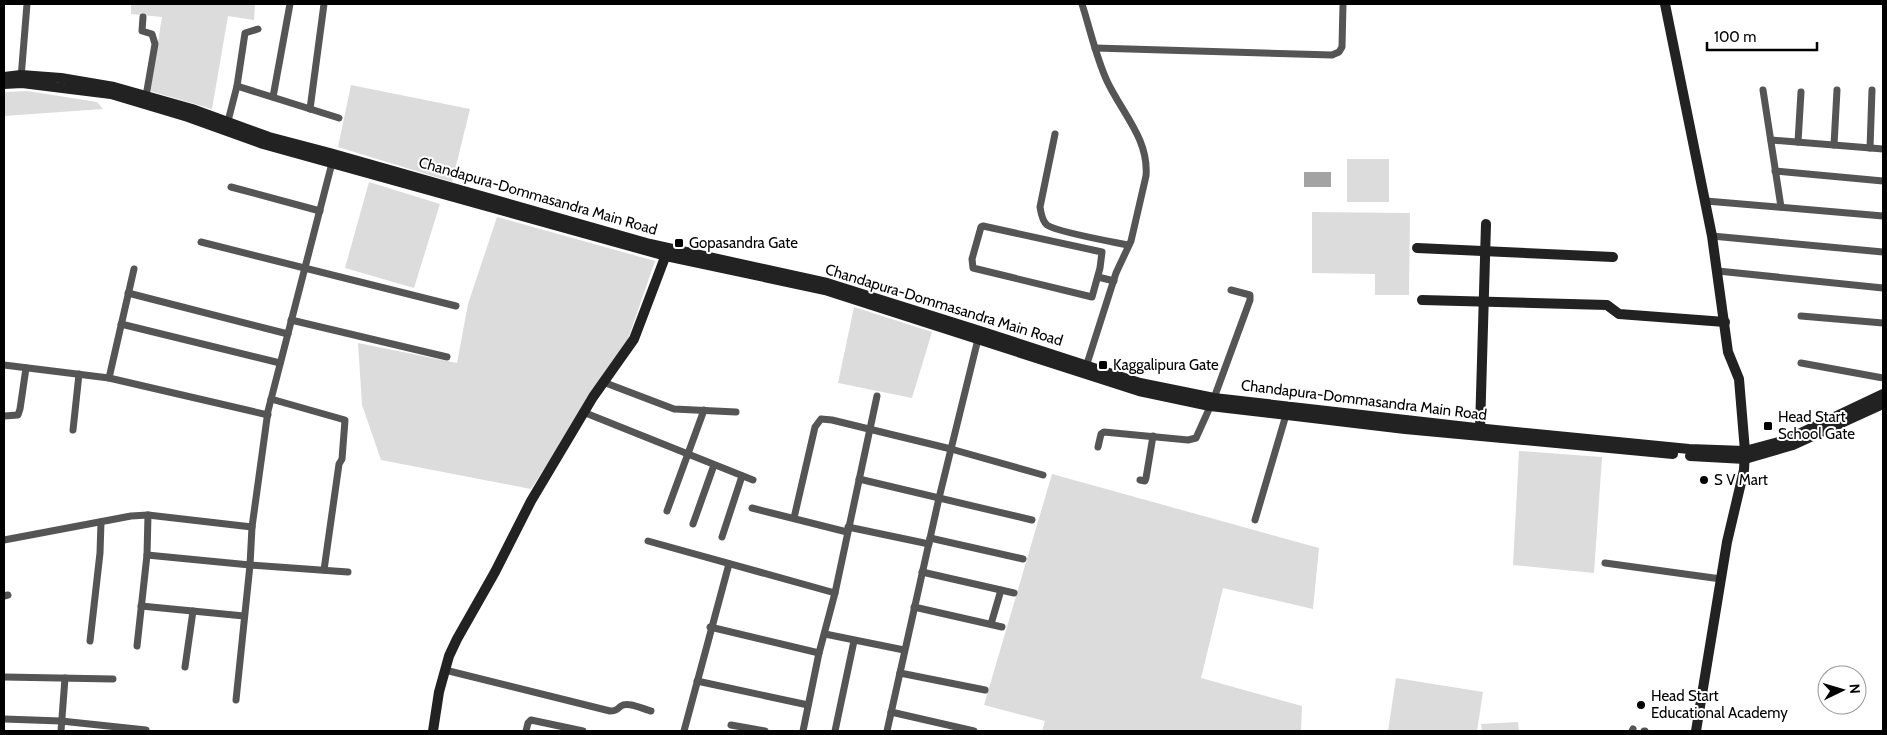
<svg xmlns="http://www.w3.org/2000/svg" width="1887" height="735" font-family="Cabin,sans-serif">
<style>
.green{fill:#dcdcdc}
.water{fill:#a3a3a3}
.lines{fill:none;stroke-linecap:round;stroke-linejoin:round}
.street{stroke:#555;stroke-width:7}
.secondary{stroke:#222;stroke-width:10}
.poi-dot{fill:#000;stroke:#fff;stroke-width:2}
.labels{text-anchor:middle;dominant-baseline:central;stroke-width:4;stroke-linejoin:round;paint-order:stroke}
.street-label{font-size:15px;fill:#000;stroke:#fff}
.poi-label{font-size:15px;fill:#000;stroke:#fff;text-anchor:start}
</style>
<rect width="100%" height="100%" fill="#fff"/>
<g class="green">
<polygon points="131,4 255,4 254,20 228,16 212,109 150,91 162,17 131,14"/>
<polygon points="351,85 470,109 452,182 338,147"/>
<polygon points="27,91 97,102 103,109 4,116 4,92"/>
<rect x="1347" y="159" width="42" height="43"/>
<polygon points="369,182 440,204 414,288 345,268"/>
<polygon points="1312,212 1410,213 1409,295 1375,295 1375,274 1312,273"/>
<polygon points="497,217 655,261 627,342 531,489 381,460 362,405 358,343 457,363 468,304"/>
<polygon points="854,307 932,332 912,398 838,383"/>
<polygon points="1519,451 1602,457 1594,573 1513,565"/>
<polygon points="1052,474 1319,548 1313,609 1223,588 1201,678 1302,706 1301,731 1042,731 1045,721 984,705"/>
<polygon points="1396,678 1483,692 1477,731 1388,731"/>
<polygon points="1518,722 1519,731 1482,731 1481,724"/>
</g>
<rect class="water" x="1304" y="172" width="27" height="15"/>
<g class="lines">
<g class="street">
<path d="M1082 4C1090 29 1096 57 1107 81 1122 113 1149 139 1146 176L1131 241 1116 273 1085 370"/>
<polyline points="143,17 142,31 152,34 155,44 146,96"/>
<polyline points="1095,48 1332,55 1339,52 1342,47 1343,4"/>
<polyline points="21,78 27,4"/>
<polyline points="237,86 339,118"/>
<polyline points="1763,90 1781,207"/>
<polyline points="273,97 290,4"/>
<polyline points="310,109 324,4"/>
<polyline points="227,125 237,86 245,33 258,29"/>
<path d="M1055 134 1040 207C1041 213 1042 221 1047 225 1057 232 1113 242 1128 245"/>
<polyline points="1771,140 1883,149"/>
<polyline points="1798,142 1801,92"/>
<polyline points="1834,145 1837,90"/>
<polyline points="1870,148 1872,90"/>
<polyline points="1775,171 1883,181"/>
<polyline points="231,187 320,211"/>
<polyline points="1706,201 1883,216"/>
<polygon points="983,226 1102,252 1100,268 1092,297 973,268 972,259 981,227"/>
<polyline points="1712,236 1883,252"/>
<polyline points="201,242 456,306"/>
<polyline points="1718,271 1883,288"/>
<polyline points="1098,277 1114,281"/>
<polyline points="128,293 288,334"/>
<polyline points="1801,316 1883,323"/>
<polyline points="291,320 447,357"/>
<polyline points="121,324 280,363"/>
<polyline points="1801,363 1883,378"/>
<polyline points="4,365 109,378 268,415"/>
<polyline points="109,378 134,269"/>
<polyline points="603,382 674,409 736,412"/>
<polyline points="271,399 345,420 342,459 339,464 324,570"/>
<polyline points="583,412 753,480"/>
<polyline points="4,416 18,415 20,409 26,368"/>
<polyline points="73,430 79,374"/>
<polyline points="1098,447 1101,434 1104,432 1188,440 1196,438 1214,398 1250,300 1250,295 1231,290"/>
<polyline points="859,479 1032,520"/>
<polyline points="1140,480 1145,481 1146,478 1153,436"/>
<polyline points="752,508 847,532"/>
<polyline points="667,511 704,410"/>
<polyline points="794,518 815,427 821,419 832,420 951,449 1043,475"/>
<polyline points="1255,520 1286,415"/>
<polyline points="693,524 714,465"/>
<polyline points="848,527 929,544"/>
<polyline points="722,537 742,476"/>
<polyline points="930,538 1023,559"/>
<polyline points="4,540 131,516 148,515 252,527"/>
<polyline points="648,541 835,593"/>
<polyline points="147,555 250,565 348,572"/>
<polyline points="1605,563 1721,579"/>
<polyline points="922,572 1014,593"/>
<polyline points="4,596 8,595"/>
<polyline points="141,606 244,616"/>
<polyline points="914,607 1002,627"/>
<polyline points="991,624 1001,590"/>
<polyline points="710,627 819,653"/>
<polyline points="825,634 904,650"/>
<polyline points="90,641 100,553 101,522"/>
<polyline points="137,646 147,555 148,515"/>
<polyline points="185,667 193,611"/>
<path d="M445 670 610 711C617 711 617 709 621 706 628 701 643 709 651 711"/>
<polyline points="900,673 985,690"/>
<polyline points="4,677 113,679"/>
<polyline points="697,681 808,705"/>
<polyline points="236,700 250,565 252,527 268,411 332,163"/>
<polyline points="891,712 974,731"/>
<polyline points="4,719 61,721 146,730"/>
<polyline points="731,725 765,731"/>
<polyline points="61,731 65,678"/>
<polyline points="526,731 528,723 531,720 583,731"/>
<polyline points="684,731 729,564"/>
<polyline points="803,731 819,653 835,593 877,396"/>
<polyline points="835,731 854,641"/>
<polyline points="887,731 939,498 979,335"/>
<polyline points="1632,731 1633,729"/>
<polyline points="1644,731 1645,731"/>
</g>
<g class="secondary">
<polyline points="1665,4 1712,236 1728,352 1739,379 1745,451 1744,470 1727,542 1696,731"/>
<polyline points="4,77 21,75 61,78 114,87 192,109 269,137 330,153 650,244 827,283 980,331 1140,383 1214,398 1476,428 1689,449 1745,451 1786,440 1883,394"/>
<polyline points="4,84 22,83 111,94 188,117 263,144 666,256 825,290 1139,391 1210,406 1405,429 1673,454"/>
<polyline points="1417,248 1613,257"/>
<polyline points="1422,300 1607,305 1619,314 1725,322"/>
<polyline points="1480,429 1486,224"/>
<polyline points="1690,456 1745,459 1793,445 1883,404"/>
<polyline points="433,731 439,692 449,656 457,639 495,572 531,501 593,397 634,339 667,252"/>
</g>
</g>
<g class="poi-dot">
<rect x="674" y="238" width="10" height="10" rx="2.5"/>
<rect x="1098" y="360" width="10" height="10" rx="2.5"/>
<rect x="1763" y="421" width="10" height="10" rx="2.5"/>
<circle cx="1704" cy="480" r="5"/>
<circle cx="1641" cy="705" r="5"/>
</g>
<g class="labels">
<g class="street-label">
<text transform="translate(538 196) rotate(16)">Chandapura-Dommasandra Main Road</text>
<text transform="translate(944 305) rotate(17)">Chandapura-Dommasandra Main Road</text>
<text transform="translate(1364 400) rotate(7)">Chandapura-Dommasandra Main Road</text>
</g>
<g class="poi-label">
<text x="689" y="243">Gopasandra Gate</text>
<text x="1113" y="365">Kaggalipura Gate</text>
<text x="1778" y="417">Head Start<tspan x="1778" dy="17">School Gate</tspan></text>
<text x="1714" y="480">S V Mart</text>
<text x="1651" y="696">Head Start<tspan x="1651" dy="17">Educational Academy</tspan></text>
</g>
</g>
<rect width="1887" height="735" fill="none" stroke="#000000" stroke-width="10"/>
<g transform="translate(1842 690) rotate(85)"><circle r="24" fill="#ffffff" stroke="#999999"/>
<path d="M0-4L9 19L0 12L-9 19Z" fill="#000000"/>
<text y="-8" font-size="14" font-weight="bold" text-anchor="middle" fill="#000000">N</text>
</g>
<path d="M1707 42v8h110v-8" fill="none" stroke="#000000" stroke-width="2.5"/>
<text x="1714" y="42" font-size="15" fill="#000000" stroke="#ffffff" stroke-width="4" paint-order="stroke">100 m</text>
</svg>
